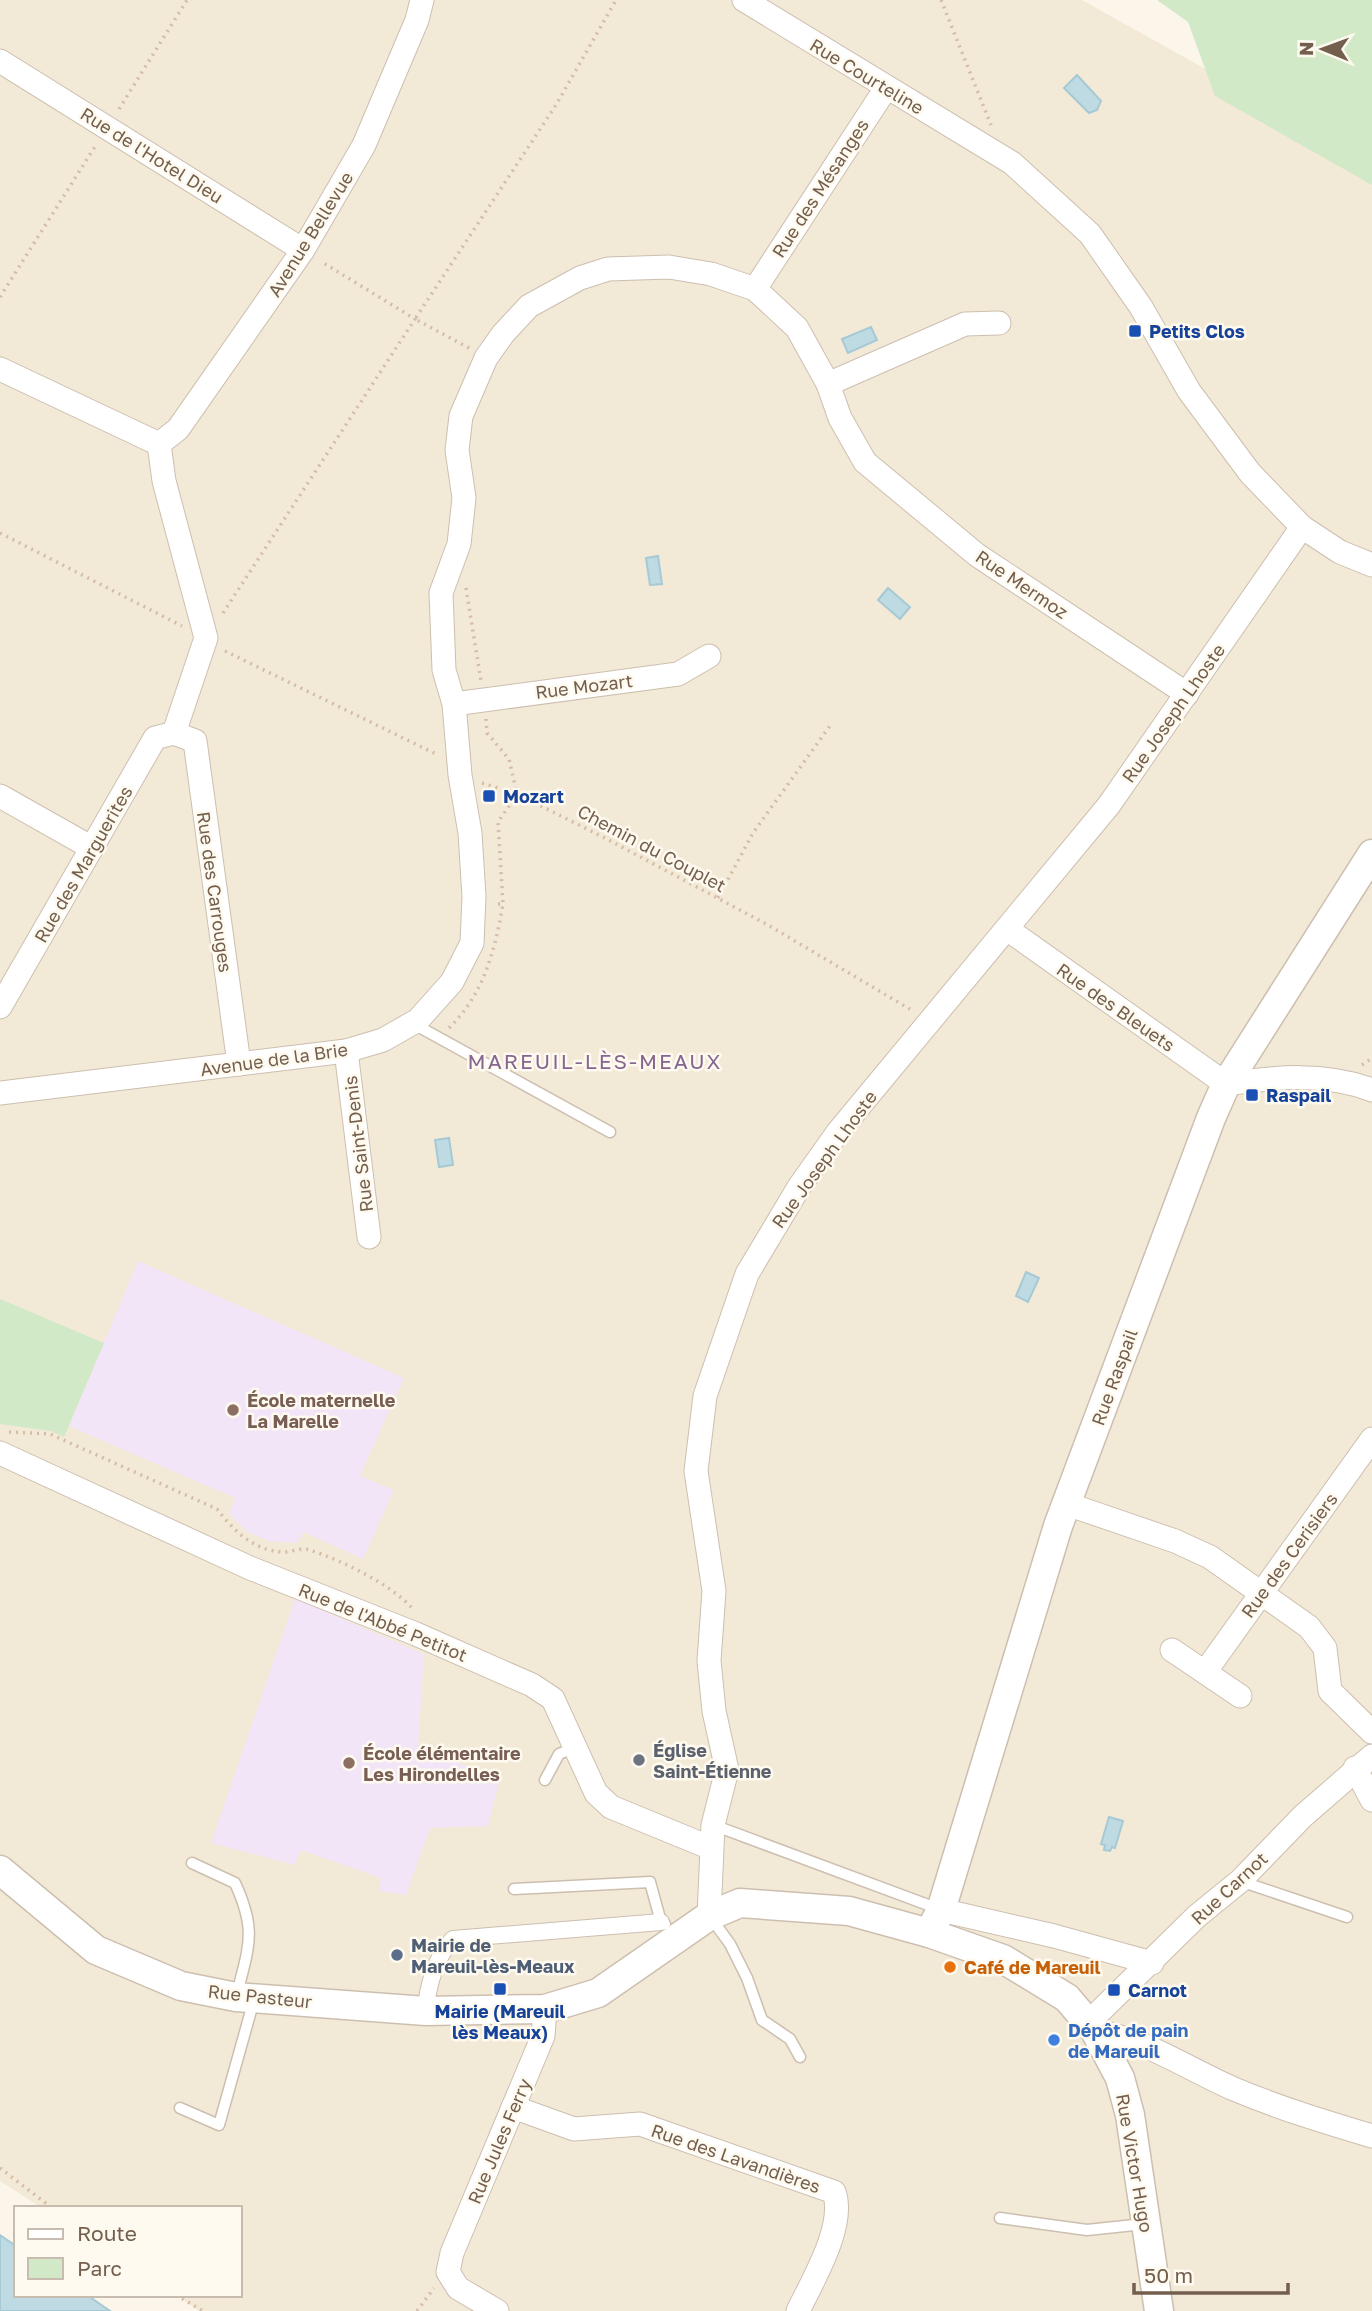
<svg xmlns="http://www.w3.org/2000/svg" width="1372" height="2311" font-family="'Golos Text',sans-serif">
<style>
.residential{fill:#f3e9d7}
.education{fill:#f3e5f8}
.green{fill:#d2e9c7}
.water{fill:#bedbe4;stroke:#a5c9d5;stroke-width:2}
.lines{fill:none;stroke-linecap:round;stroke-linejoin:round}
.service-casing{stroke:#cdbfaf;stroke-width:13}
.pedestrian-casing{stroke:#cdbfaf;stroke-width:18}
.minor-casing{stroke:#cdbfaf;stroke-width:25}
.tertiary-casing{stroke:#cdbfaf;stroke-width:31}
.path{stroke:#d4bca5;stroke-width:3.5;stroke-dasharray:2 5;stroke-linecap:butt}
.service{stroke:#fff;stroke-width:10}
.pedestrian{stroke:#fff;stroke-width:16}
.minor{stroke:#fff;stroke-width:23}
.tertiary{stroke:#fff;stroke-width:28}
.transit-dot{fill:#1a4fb4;stroke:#fefaef;stroke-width:2.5}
.education-dot{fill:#8d6e63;stroke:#fefaef;stroke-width:2.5}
.worship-dot{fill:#6b7280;stroke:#fefaef;stroke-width:2.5}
.service-dot{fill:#5c6f8a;stroke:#fefaef;stroke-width:2.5}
.food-dot{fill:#e8710a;stroke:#fefaef;stroke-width:2.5}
.shop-dot{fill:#3f7fe0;stroke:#fefaef;stroke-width:2.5}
.labels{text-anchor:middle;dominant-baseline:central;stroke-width:5;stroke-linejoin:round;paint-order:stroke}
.street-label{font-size:18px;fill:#745f4e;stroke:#fefaef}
.transit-label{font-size:18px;font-weight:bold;fill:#164399;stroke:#fefaef;text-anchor:start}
.education-label{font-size:18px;font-weight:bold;fill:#785e54;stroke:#fefaef;text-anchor:start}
.worship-label{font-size:18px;font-weight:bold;fill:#5b616d;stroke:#fefaef;text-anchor:start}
.service-label{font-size:18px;font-weight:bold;fill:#4e5e75;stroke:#fefaef;text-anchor:start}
.food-label{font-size:18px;font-weight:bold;fill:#c56008;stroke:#fefaef;text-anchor:start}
.shop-label{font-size:18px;font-weight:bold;fill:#366cbe;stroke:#fefaef;text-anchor:start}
.quarter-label{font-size:21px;letter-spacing:2px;fill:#866690;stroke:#fefaef}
</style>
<rect width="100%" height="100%" fill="#fbf6e9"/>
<polygon class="residential" points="0,0 1082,0 1372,162 1372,2311 199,2311 177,2295 240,2295 240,2208 42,2208 0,2181"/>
<g class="education">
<polygon points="138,1261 404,1378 360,1476 394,1490 363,1559 304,1532 297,1543 269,1541 247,1532 229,1514 235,1498 69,1426"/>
<polygon points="295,1599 424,1654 418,1747 500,1779 488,1826 430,1828 406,1895 379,1891 381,1878 301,1850 295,1865 211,1843"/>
</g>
<g class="green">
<polygon points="1157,0 1372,0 1372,185 1215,96 1188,22"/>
<polygon points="0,1299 104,1343 64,1437 51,1431 0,1424"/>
</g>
<g class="water">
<polygon points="1077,75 1101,101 1097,110 1089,113 1064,88"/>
<polygon points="871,327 877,340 848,353 842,339"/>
<polygon points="658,556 662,584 650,585 646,558"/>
<polygon points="888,588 910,607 900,619 878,600"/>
<polygon points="449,1138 453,1165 439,1167 435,1140"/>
<polygon points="1026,1272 1039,1278 1028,1302 1016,1296"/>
<polygon points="1109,1817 1123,1821 1115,1848 1112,1847 1110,1851 1104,1850 1105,1845 1101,1844"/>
<polygon points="0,2235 16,2246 16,2295 87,2295 110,2311 0,2311"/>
</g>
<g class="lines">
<g class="service-casing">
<g id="service">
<polyline points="412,1023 610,1132"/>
<polyline points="545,1780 559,1754 576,1747"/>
<polyline points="713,1825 939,1909"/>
<path d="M192 1863 235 1883C257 1931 249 1945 237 1994"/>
<polyline points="1240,1881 1347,1917"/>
<polyline points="514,1889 650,1882 661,1922 665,1924"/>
<polyline points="711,1918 730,1944 747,1978 762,2020 790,2039 800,2057"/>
<polyline points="180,2108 219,2125 254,2000"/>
<polyline points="1000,2218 1087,2230 1144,2224"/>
</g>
</g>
<g class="pedestrian-casing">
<path id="pedestrian" d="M426 2011C427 1987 436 1956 453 1939L661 1922"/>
</g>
<g class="minor-casing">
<g id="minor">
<polyline points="744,0 1012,163 1090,234 1141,307 1189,391 1250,473 1302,527 1340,552 1372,565"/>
<polyline points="0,61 303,250"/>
<polyline points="755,289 886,88"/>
<polyline points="0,369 159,444"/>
<polyline points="828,384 965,324 999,323"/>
<polyline points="159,444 178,429 303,250 364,145 417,20 422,0"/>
<polyline points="159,444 164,481 206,638 174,733"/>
<polyline points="454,704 678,674 709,656"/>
<polyline points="174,733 195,741 239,1064"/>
<polyline points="0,796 92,848"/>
<path d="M1007 929 1226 1084C1275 1077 1325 1072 1372 1090"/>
<polyline points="0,1007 155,738 174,733"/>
<polyline points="346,1051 369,1237"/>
<polyline points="0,1093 346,1051 383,1040 418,1020 452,982 472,943 474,897 470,833 460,775 454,704 444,670 441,593 459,544 464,498 457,450 461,416 486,358 503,334 529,306 580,278 608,269 669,267 711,274 755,289 797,328 828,384 840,418 865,462 977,555 1187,694"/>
<polyline points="0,1453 250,1568 416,1634 532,1685 553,1699 596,1793 611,1807 711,1848"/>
<polyline points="1067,1504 1175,1541 1210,1557 1309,1627 1325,1648 1330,1691 1372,1732"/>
<polyline points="1172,1650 1240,1696"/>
<polyline points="1205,1672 1372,1439"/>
<polyline points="1355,1768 1372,1800"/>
<polyline points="941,1910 1054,1936 1152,1963"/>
<polyline points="709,1916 713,1825 727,1770 714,1711 709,1661 714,1591 696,1471 705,1396 747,1274 799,1187 838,1132 1109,805 1302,527"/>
<polyline points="1089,2022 1197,1916 1240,1881 1303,1816 1372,1756"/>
<path d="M1095 2031C1145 2039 1188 2069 1234 2089 1279 2108 1325 2122 1372 2136"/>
<path d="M513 2107 574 2129 640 2124 834 2192C846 2225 813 2280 798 2311"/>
<polyline points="497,2311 458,2288 448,2272 452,2253 543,2036 545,2009"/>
</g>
</g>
<g class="tertiary-casing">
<g id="tertiary">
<polyline points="0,1870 96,1950 181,1986 236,1997 426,2011 545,2009 598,1993 709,1916 740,1903 849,1911 929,1933 1003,1959 1067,1998 1095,2031 1120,2078 1130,2115 1159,2311"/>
<polyline points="929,1933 941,1910 1058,1526 1211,1118 1226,1084 1372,854"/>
</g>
</g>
<g class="path">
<polyline points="941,0 991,125"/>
<polyline points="119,109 187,0"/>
<polyline points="0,297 96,145"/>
<polyline points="469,348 415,319 556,105 616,0"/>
<polyline points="0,533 182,626"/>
<polyline points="466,588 481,681"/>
<polyline points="223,613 415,319 322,262"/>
<polyline points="225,651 438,755"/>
<polyline points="486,719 487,733 509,759 517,794 498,822 503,904 494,904"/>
<polyline points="482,783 517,794 605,838 768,925 913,1011"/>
<polyline points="718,898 753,833 832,723"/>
<path d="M449 1028C484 994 495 950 503 904"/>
<polyline points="1362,1065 1372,1058"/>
<path d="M9 1432 50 1434 217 1509C233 1530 254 1551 283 1552 292 1552 302 1547 310 1550 343 1561 391 1584 414 1610"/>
<polyline points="0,2168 52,2208"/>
<polyline points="176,2295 203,2311"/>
<polyline points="417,2311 434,2288"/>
</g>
<use href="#service" class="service"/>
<use href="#pedestrian" class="pedestrian"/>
<use href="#minor" class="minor"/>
<use href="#tertiary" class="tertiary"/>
</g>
<g class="transit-dot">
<rect x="1128" y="324" width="14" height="14" rx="3.5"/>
<rect x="482" y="789" width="14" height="14" rx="3.5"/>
<rect x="1245" y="1088" width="14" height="14" rx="3.5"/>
<rect x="493" y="1982" width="14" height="14" rx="3.5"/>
<rect x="1107" y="1983" width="14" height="14" rx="3.5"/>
</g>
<g class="education-dot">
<circle cx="233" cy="1410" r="7"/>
<circle cx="349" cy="1763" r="7"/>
</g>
<circle class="worship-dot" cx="639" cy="1760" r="7"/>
<circle class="service-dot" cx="397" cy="1955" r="7"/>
<circle class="food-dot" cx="950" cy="1967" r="7"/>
<circle class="shop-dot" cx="1054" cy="2040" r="7"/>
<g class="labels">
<g class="street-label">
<text transform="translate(867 76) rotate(31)">Rue Courteline</text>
<text transform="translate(152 155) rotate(32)">Rue de l'Hotel Dieu</text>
<text transform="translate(820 188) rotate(-57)">Rue des Mésanges</text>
<text transform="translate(310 234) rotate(-58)">Avenue Bellevue</text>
<text transform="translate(1022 584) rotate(34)">Rue Mermoz</text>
<text transform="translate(584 686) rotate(-7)">Rue Mozart</text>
<text transform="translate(1173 713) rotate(-55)">Rue Joseph Lhoste</text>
<text transform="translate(652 848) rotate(28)">Chemin du Couplet</text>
<text transform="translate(83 864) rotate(-60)">Rue des Marguerites</text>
<text transform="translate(215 892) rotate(82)">Rue des Carrouges</text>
<text transform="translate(1116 1007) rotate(35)">Rue des Bleuets</text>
<text transform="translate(274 1059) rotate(-8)">Avenue de la Brie</text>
<text transform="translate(358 1144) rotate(-97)">Rue Saint-Denis</text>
<text transform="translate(824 1159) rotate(-54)">Rue Joseph Lhoste</text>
<text transform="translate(1114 1377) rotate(-70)">Rue Raspail</text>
<text transform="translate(1289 1555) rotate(-54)">Rue des Cerisiers</text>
<text transform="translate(383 1622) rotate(22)">Rue de l'Abbé Petitot</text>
<text transform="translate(1229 1888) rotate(-43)">Rue Carnot</text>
<text transform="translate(260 1996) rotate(6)">Rue Pasteur</text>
<text transform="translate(499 2141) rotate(-67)">Rue Jules Ferry</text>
<text transform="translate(736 2158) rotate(19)">Rue des Lavandières</text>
<text transform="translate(1135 2163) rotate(80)">Rue Victor Hugo</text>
</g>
<g class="transit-label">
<text x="1149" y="331">Petits Clos</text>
<text x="503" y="796">Mozart</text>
<text x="1266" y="1095">Raspail</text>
<text x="1128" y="1990">Carnot</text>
<text x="500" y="2011" text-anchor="middle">Mairie (Mareuil<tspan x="500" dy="21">lès Meaux)</tspan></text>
</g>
<g class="education-label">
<text x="247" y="1400">École maternelle<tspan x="247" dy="21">La Marelle</tspan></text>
<text x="363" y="1753">École élémentaire<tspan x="363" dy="21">Les Hirondelles</tspan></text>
</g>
<g class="worship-label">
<text x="653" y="1750">Église<tspan x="653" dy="21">Saint-Étienne</tspan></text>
</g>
<g class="service-label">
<text x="411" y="1945">Mairie de<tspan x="411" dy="21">Mareuil-lès-Meaux</tspan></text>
</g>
<g class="food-label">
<text x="964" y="1967">Café de Mareuil</text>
</g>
<g class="shop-label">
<text x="1068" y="2030">Dépôt de pain<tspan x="1068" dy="21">de Mareuil</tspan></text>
</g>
<g class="quarter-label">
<text x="595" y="1061">MAREUIL-LÈS-MEAUX</text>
</g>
</g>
<rect x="14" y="2206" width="228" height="91" fill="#fefaef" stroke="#c7bcaf" stroke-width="2"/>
<rect x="28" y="2229" width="35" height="10" fill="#ffffff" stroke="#c7bcaf" stroke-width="2"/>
<text x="77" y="2241" font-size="21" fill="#745f4e">Route</text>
<rect x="28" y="2258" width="35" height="21" fill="#d2e9c7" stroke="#c7bcaf" stroke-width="2"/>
<text x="77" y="2276" font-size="21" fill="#745f4e">Parc</text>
<g transform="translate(1323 49) rotate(271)" stroke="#fefaef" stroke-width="5" paint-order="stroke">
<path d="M0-5L12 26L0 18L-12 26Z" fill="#745f4e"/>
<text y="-10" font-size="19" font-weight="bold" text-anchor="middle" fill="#745f4e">N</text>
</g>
<path d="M1134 2283v10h154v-10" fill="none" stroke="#745f4e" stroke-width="3.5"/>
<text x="1144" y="2283" font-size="21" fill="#745f4e" stroke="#fefaef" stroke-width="5" paint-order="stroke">50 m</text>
</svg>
